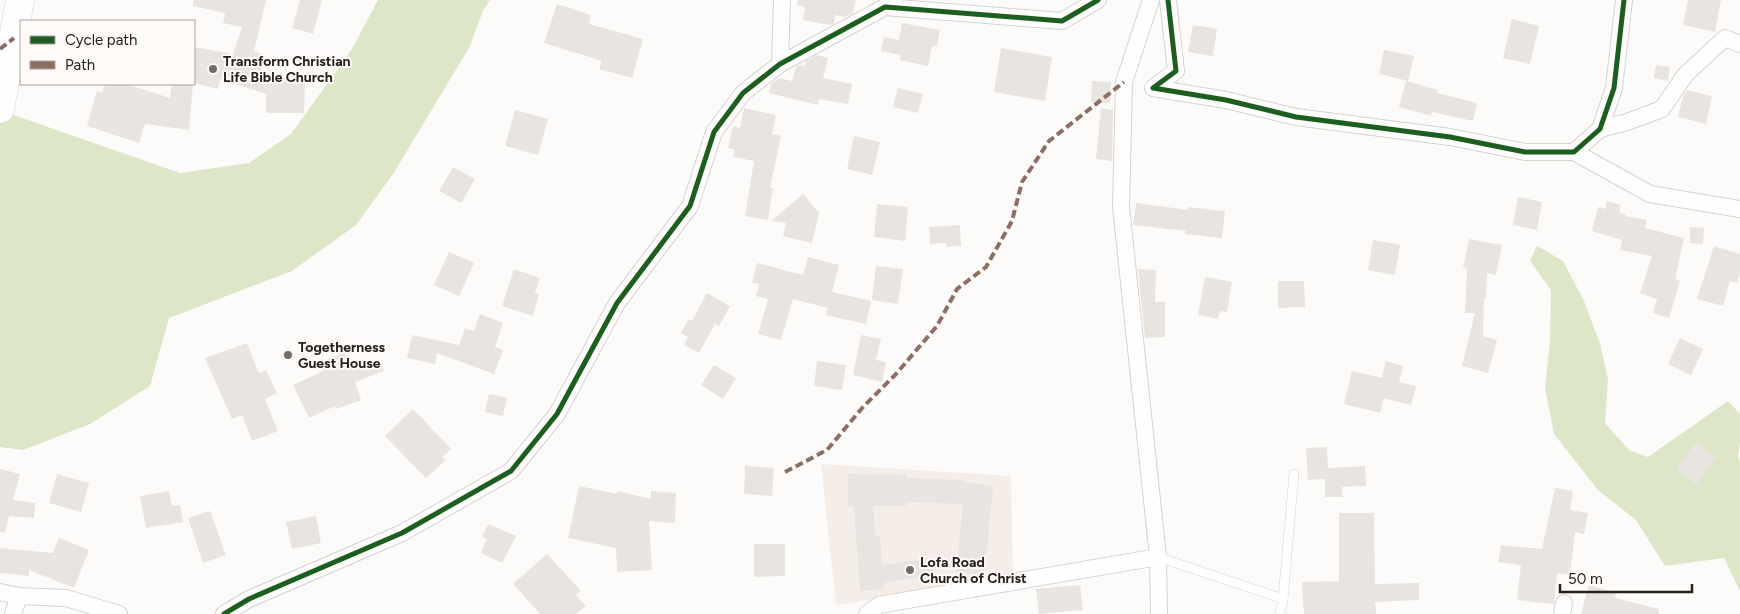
<svg xmlns="http://www.w3.org/2000/svg" width="1740" height="614" font-family="Figtree,sans-serif">
<style>
.built{fill:#f5ede7}
.green{fill:#dee6c8}
.building{fill:#e8e4df}
.lines{fill:none;stroke-linecap:round;stroke-linejoin:round}
.service-casing{stroke:#d6d2ce;stroke-width:10}
.minor-casing{stroke:#d6d2ce;stroke-width:18}
.trunk-casing{stroke:#d6d2ce;stroke-width:29}
.service{stroke:#fffefe;stroke-width:9}
.minor{stroke:#fffefe;stroke-width:16}
.trunk{stroke:#fffefe;stroke-width:28}
.quiet{stroke:#8d6e63;stroke-width:4;stroke-dasharray:8 4;stroke-linecap:butt}
.cycleway-casing{stroke:#fffaf7;stroke-width:8}
.cycleway{stroke:#1b5e20;stroke-width:5}
.poi-dot{fill:#736d68;stroke:#fffaf7;stroke-width:2}
.labels{text-anchor:middle;dominant-baseline:central;stroke-width:4;stroke-linejoin:round;paint-order:stroke}
.poi-label{font-size:14px;font-weight:bold;fill:#28201a;stroke:#fffaf7;text-anchor:start}
</style>
<rect width="100%" height="100%" fill="#fdfbf9"/>
<polygon class="built" points="821,464 1011,476 1013,579 836,605"/>
<g class="green">
<polygon points="378,0 490,0 483,11 469,48 393,174 356,225 292,271 169,318 150,386 90,424 23,450 0,447 0,112 2,111 180,173 249,163 291,134 352,49"/>
<polygon points="1537,246 1563,261 1584,301 1600,344 1608,379 1605,423 1629,450 1648,457 1728,401 1740,414 1740,443 1738,456 1740,463 1740,591 1724,558 1665,566 1636,520 1598,490 1554,434 1545,388 1550,341 1551,290 1530,261"/>
</g>
<g class="building">
<polygon points="193,0 266,0 254,51 266,55 258,76 305,77 304,113 266,113 266,94 220,79 218,89 194,83 194,47 233,54 242,27 223,23 225,13 193,6"/>
<polygon points="300,0 322,0 313,34 292,28"/>
<polygon points="798,0 856,0 852,14 845,17 835,15 834,24 830,25 803,20 805,7 797,5"/>
<polygon points="1688,0 1721,0 1715,32 1683,25"/>
<polygon points="557,4 591,15 589,24 643,39 632,78 599,69 602,61 544,43"/>
<polygon points="1512,19 1539,26 1530,64 1503,58"/>
<polygon points="902,23 940,30 937,46 932,46 928,66 900,60 901,55 881,51 884,37 899,40"/>
<polygon points="1193,25 1217,29 1213,56 1188,52"/>
<polygon points="1001,48 1052,57 1045,101 994,92"/>
<polygon points="1384,50 1414,56 1408,81 1379,74"/>
<polygon points="817,55 828,58 823,78 852,84 848,104 819,99 818,105 769,93 771,84 779,78 792,81 796,67 799,65 805,66 806,61"/>
<polygon points="1656,65 1670,67 1668,81 1654,78"/>
<polygon points="1092,81 1111,82 1110,103 1091,102"/>
<polygon points="1406,81 1438,90 1437,93 1477,103 1473,121 1432,112 1431,116 1399,107"/>
<polygon points="105,84 126,84 170,98 172,84 193,84 189,130 145,124 139,143 87,126 97,91 102,93"/>
<polygon points="898,88 923,94 918,113 893,107"/>
<polygon points="1687,90 1712,96 1706,124 1678,117 1683,96"/>
<polygon points="744,108 776,115 772,134 781,136 770,188 773,188 768,220 745,216 754,161 733,157 735,150 728,148 733,126 740,128"/>
<polygon points="1101,108 1113,110 1112,161 1096,159"/>
<polygon points="515,110 548,119 538,155 505,146"/>
<polygon points="854,136 880,142 872,175 847,169"/>
<polygon points="453,167 475,179 461,203 439,191"/>
<polygon points="803,194 819,213 812,243 783,236 786,223 771,221"/>
<polygon points="1518,197 1542,202 1537,230 1513,225"/>
<polygon points="1607,201 1621,205 1619,213 1626,214 1625,216 1647,220 1645,228 1684,238 1675,279 1680,281 1669,318 1653,313 1657,299 1640,293 1652,256 1620,250 1622,240 1592,231 1598,207 1605,209"/>
<polygon points="1136,203 1188,210 1188,207 1225,211 1222,238 1185,234 1186,231 1133,225"/>
<polygon points="877,204 908,207 905,241 874,237"/>
<polygon points="960,225 961,246 947,247 946,243 930,244 929,227"/>
<polygon points="1690,227 1704,228 1703,244 1690,243"/>
<polygon points="1469,239 1502,245 1496,275 1487,273 1486,298 1484,298 1483,336 1497,340 1488,373 1462,366 1475,313 1465,313 1467,269 1463,268"/>
<polygon points="1373,240 1400,245 1395,275 1368,270"/>
<polygon points="1714,246 1740,254 1740,274 1737,283 1730,281 1723,306 1697,299"/>
<polygon points="449,252 474,263 459,296 434,285"/>
<polygon points="808,257 839,265 832,292 871,301 866,324 826,315 828,308 793,299 781,340 758,334 768,299 756,296 759,284 752,283 757,263 803,275"/>
<polygon points="876,266 903,269 898,304 872,300"/>
<polygon points="514,269 540,278 535,293 539,294 533,316 502,306"/>
<polygon points="1138,269 1156,270 1155,302 1165,302 1165,337 1145,338"/>
<polygon points="1205,277 1232,282 1227,312 1220,311 1218,319 1198,315"/>
<polygon points="1278,281 1304,281 1305,307 1278,308"/>
<polygon points="707,293 730,306 719,326 715,324 699,353 684,345 688,337 681,333 689,319 692,321"/>
<polygon points="480,314 503,323 495,347 503,350 494,374 437,353 435,364 407,358 412,335 459,345 465,328 474,331"/>
<polygon points="861,335 881,339 876,360 886,362 882,382 853,375"/>
<polygon points="1680,338 1703,349 1691,375 1668,364"/>
<polygon points="247,343 259,373 266,370 277,393 265,399 278,431 252,441 242,415 232,419 205,358"/>
<polygon points="345,353 350,369 380,359 384,371 355,382 361,400 336,409 335,406 309,418 293,385 323,371 320,361"/>
<polygon points="817,361 846,365 842,390 814,386"/>
<polygon points="1386,361 1403,366 1399,382 1416,386 1411,405 1384,398 1380,413 1344,404 1352,371 1382,378"/>
<polygon points="714,365 736,378 723,399 701,385"/>
<polygon points="489,394 507,398 503,416 485,412"/>
<polygon points="413,409 451,449 442,457 446,460 426,478 385,436"/>
<polygon points="1696,442 1717,457 1696,485 1676,469"/>
<polygon points="1327,447 1328,468 1365,466 1366,486 1342,487 1343,497 1325,497 1325,479 1308,480 1306,448"/>
<polygon points="745,466 774,468 772,496 744,494"/>
<polygon points="0,469 20,474 13,500 35,503 34,518 9,516 5,533 0,532"/>
<polygon points="57,474 89,483 81,512 49,503"/>
<polygon points="848,474 906,475 906,478 963,480 963,482 993,486 984,576 956,573 963,504 906,502 906,506 873,506 875,536 880,536 882,565 932,558 934,575 884,583 884,589 860,591 854,506 848,506"/>
<polygon points="579,486 617,494 617,491 651,499 651,491 676,493 675,523 649,521 652,570 617,572 616,548 568,538"/>
<polygon points="1555,488 1573,491 1570,510 1588,513 1584,534 1575,532 1570,575 1557,573 1554,604 1517,600 1521,565 1498,562 1501,545 1542,549"/>
<polygon points="169,491 172,506 180,505 183,522 146,528 140,496"/>
<polygon points="210,511 226,555 203,563 188,518"/>
<polygon points="1339,513 1374,513 1375,584 1419,583 1419,600 1375,602 1376,614 1304,614 1302,582 1339,581"/>
<polygon points="316,516 321,543 292,549 286,522"/>
<polygon points="488,524 516,536 502,563 481,553 487,539 482,537"/>
<polygon points="59,538 89,550 74,588 29,570 29,576 0,573 0,548 53,553"/>
<polygon points="754,544 785,544 785,576 754,577"/>
<polygon points="547,554 581,591 576,595 586,606 576,614 540,614 513,584"/>
<polygon points="1080,585 1083,610 1039,614 1036,589"/>
<polygon points="1589,585 1616,593 1615,598 1659,609 1659,614 1581,614"/>
</g>
<g class="lines">
<g class="service-casing">
<g id="service">
<polyline points="1158,557 1283,599"/>
<polyline points="1280,614 1283,599 1294,474"/>
</g>
</g>
<g class="minor-casing">
<g id="minor">
<polyline points="1151,0 1124,82 1121,207 1158,557 1159,614"/>
<polyline points="1168,0 1176,71 1153,88 1226,100 1296,117 1450,137 1525,152 1574,152 1600,129 1614,88 1624,0"/>
<polyline points="780,64 782,0"/>
<polyline points="1600,129 1627,122 1662,109 1685,75 1725,38 1740,44"/>
<polyline points="1574,152 1650,194 1740,209"/>
<polyline points="0,592 19,596 66,598 119,614"/>
<polyline points="13,614 19,596"/>
<polyline points="224,614 249,599 402,533 511,471 557,414 617,303 690,206 714,132 743,93 780,64 885,7 1062,21 1098,0"/>
<polyline points="867,614 879,605 1158,557"/>
<polyline points="1562,614 1564,603"/>
</g>
</g>
<g class="trunk-casing">
<polyline id="trunk" points="0,109 20,0"/>
</g>
<use href="#service" class="service"/>
<use href="#minor" class="minor"/>
<use href="#trunk" class="trunk"/>
<g class="quiet">
<polyline points="0,49 14,38"/>
<polyline points="785,472 827,450 863,407 896,374 937,326 957,289 986,267 1012,221 1022,182 1049,141 1124,82"/>
</g>
<g class="cycleway-casing">
<g id="cycleway">
<polyline points="1168,0 1176,71 1153,88 1226,100 1296,117 1450,137 1525,152 1574,152 1600,129 1614,88 1624,0"/>
<polyline points="224,614 249,599 402,533 511,471 557,414 617,303 690,206 714,132 743,93 780,64 885,7 1062,21 1098,0"/>
</g>
</g>
<use href="#cycleway" class="cycleway"/>
</g>
<g class="poi-dot">
<circle cx="213" cy="69" r="5"/>
<circle cx="288" cy="355" r="5"/>
<circle cx="910" cy="570" r="5"/>
</g>
<g class="labels">
<g class="poi-label">
<text x="223" y="61">Transform Christian<tspan x="223" dy="16">Life Bible Church</tspan></text>
<text x="298" y="347">Togetherness<tspan x="298" dy="16">Guest House</tspan></text>
<text x="920" y="562">Lofa Road<tspan x="920" dy="16">Church of Christ</tspan></text>
</g>
</g>
<rect x="20" y="20" width="175" height="65" fill="#fffaf7" stroke="#a9a39f"/>
<rect x="30" y="36" width="25" height="8" fill="#1b5e20" stroke="#a9a39f"/>
<text x="65" y="45" font-size="15" fill="#28201a">Cycle path</text>
<rect x="30" y="61" width="25" height="8" fill="#8d6e63" stroke="#a9a39f"/>
<text x="65" y="70" font-size="15" fill="#28201a">Path</text>
<path d="M1560 584v8h132v-8" fill="none" stroke="#28201a" stroke-width="2.5"/>
<text x="1568" y="584" font-size="15" fill="#28201a" stroke="#fffaf7" stroke-width="4" paint-order="stroke">50 m</text>
</svg>
